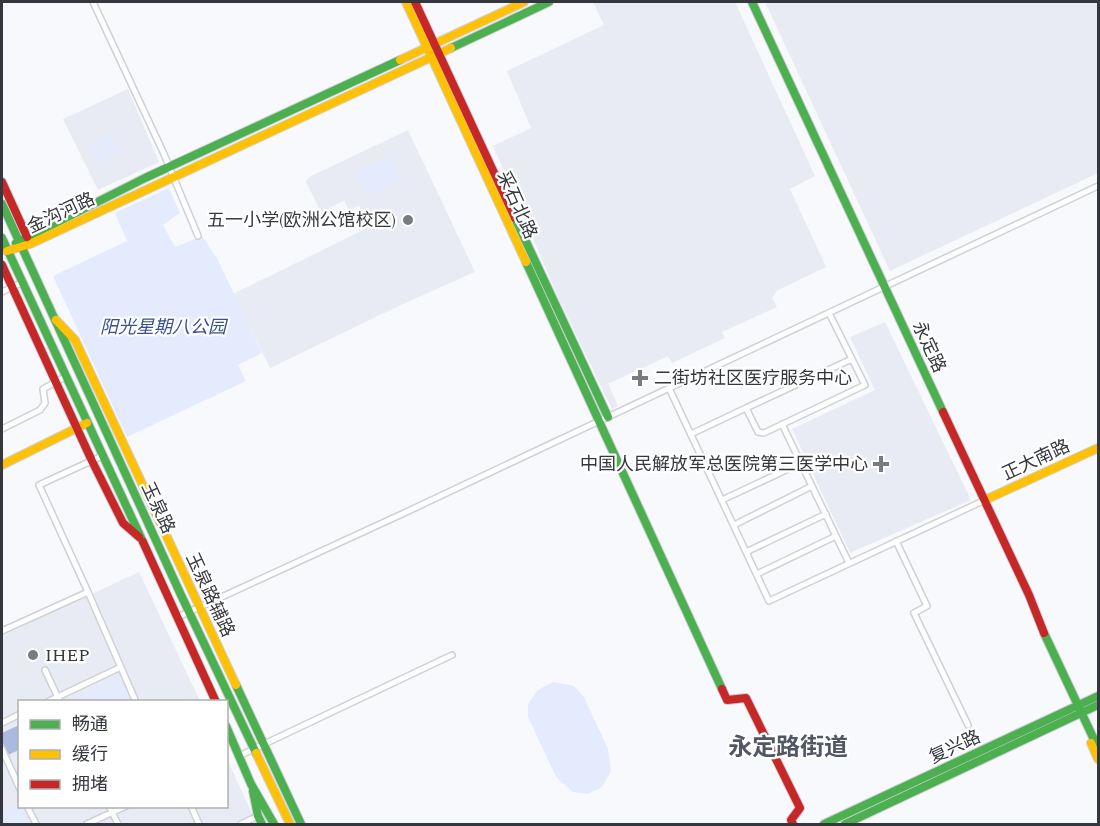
<svg xmlns="http://www.w3.org/2000/svg" width="1100" height="826" font-family="Spectral,'Noto Sans SC',serif">
  <style>
    .built { fill: #e8ebf4 }
    .green { fill: #e4ebfd }
    .water { fill: #aab9df }
    .lines { fill: none; stroke-linecap: round; stroke-linejoin: round }
    .street-casing { stroke: #cfd1d6; stroke-width: 8 }
    .fast-casing { stroke: #cfd1d6; stroke-width: 10 }
    .slow-casing { stroke: #cfd1d6; stroke-width: 10 }
    .jam-casing { stroke: #cfd1d6; stroke-width: 10 }
    .street { stroke: #fefeff; stroke-width: 5 }
    .fast { stroke: #4caf50; stroke-width: 8 }
    .slow { stroke: #ffc107; stroke-width: 8 }
    .jam { stroke: #c62828; stroke-width: 8 }
    .poi-dot { fill: #797b80; stroke: #fff; stroke-width: 2 }
    .labels { text-anchor: middle; dominant-baseline: central; stroke-width: 4.5; stroke-linejoin: round; paint-order: stroke }
    .street-label { font-size: 18px; fill: #34373d; stroke: #fff }
    .poi-label { font-size: 18px; fill: #34373d; stroke: #fff; text-anchor: end }
    .park-label { font-size: 18px; font-style: italic; fill: #375090; stroke: #fff }
    .district-label { font-size: 24px; font-weight: bold; fill: #515764; stroke: #fff }
  </style>
  <rect width="100%" height="100%" fill="#f8f9fd"/>
  <path class="built" d="M593,2H735L815,176L790,189L826,267L778,290L772,298L777,307L722,332L725,338L672,363L668,356L610,383H608L618,406L612,409L559,299L493,146L531,128L507,71L604,25Z
    M765,2H1098V173L890,271Z
    M128,89L159,162L98,190L63,119Z
    M408,130L475,272L405,303L270,368L233,294L369,227L359,206L349,210L344,201L321,212L306,182L309,177Z
    M885,322L971,500L850,553L792,429L875,390L850,337Z
    M139,572L200,701L20,702V806H226L227,759L257,824H2V636Z"/>
  <path class="green" d="M111,134L120,153L109,158L100,139Z
    M98,140L107,159L97,164L88,145Z
    M390,156L401,180L366,196L355,172Z
    M169,188L180,213L163,225L175,247L202,236L218,260L262,353L238,365L246,381L127,437L53,276L127,241L115,213Z
    M122,674L134,700L74,702L72,698Z
    M553,682L574,686L584,697L608,749L611,771L602,787L588,794L573,792L556,777L528,717V704L538,690Z
    M19,806L23,807L30,824H2V814Z"/>
  <path class="water" d="M19,725V750L8,755L2,741V733Z"/>
  <g class="lines">
    <defs>
      <path id="street" d="M93,2L164,154L198,236
        M2,292L21,283
        M829,313L865,385L764,433L758,432L746,408L852,359
        M669,388L769,601L985,500
        M782,424L849,563
        M2,429L40,410L45,403L43,389L65,377
        M691,434L746,408
        M722,500L801,463
        M734,525L812,486
        M896,541L927,606L914,613L968,725
        M746,552L826,514
        M757,574L836,536
        M88,592L39,485L102,456
        M178,617L402,514L1098,186
        M2,631L88,592L136,702
        M45,670L60,702
        M47,702L121,667
        M2,723L20,714
        M2,749L20,789
        M239,756L452,655
        M27,806L36,824
        M109,806L118,824
        M191,806L199,824
        M87,824L126,806
        M241,824L258,816"/>
      <path id="fast" d="M752,2L943,412
        M451,48L549,2
        M2,204L181,595L256,753
        M515,218L608,417
        M2,238L143,542
        M16,243L145,178L400,60
        M526,262L722,689
        M1044,633L1098,748
        M236,685L301,824
        M226,726L251,784L274,824
        M253,791L258,816L262,824
        M824,824L1098,696
        M845,824L1098,705"/>
      <path id="slow" d="M406,2L526,262
        M400,60L524,2
        M7,251L30,244L451,48
        M56,320L75,340L236,685
        M2,465L87,423
        M985,500L1098,448
        M1091,743L1098,759
        M256,753L290,824"/>
      <path id="jam" d="M415,2L515,218
        M2,182L27,237
        M2,265L92,461L123,523L139,537
        M943,412L1029,595L1044,633
        M143,542L216,702
        M722,689L727,700L746,698L800,808L791,820L793,824"/>
    </defs>
    <use href="#street" class="street-casing"/>
    <use href="#fast" class="fast-casing"/>
    <use href="#slow" class="slow-casing"/>
    <use href="#jam" class="jam-casing"/>
    <use href="#street" class="street"/>
    <use href="#fast" class="fast"/>
    <use href="#slow" class="slow"/>
    <use href="#jam" class="jam"/>
  </g>
  <g class="poi-dot">
    <circle cx="408" cy="220" r="6"/>
    <path d="M637 369h6v6h6v6h-6v6h-6v-6h-6v-6h6z"/>
    <path d="M878 455h6v6h6v6h-6v6h-6v-6h-6v-6h6z"/>
    <circle cx="33" cy="655" r="6"/>
  </g>
  <g class="labels">
    <g class="street-label">
      <text transform="translate(517 205) rotate(66)">采石北路</text>
      <text transform="translate(61 213) rotate(-25)">金沟河路</text>
      <text transform="translate(929 347) rotate(65)">永定路</text>
      <text transform="translate(1036 460) rotate(-25)">正大南路</text>
      <text transform="translate(158 508) rotate(65)">玉泉路</text>
      <text transform="translate(210 595) rotate(65)">玉泉路辅路</text>
      <text transform="translate(955 747) rotate(-25)">复兴路</text>
    </g>
    <g class="poi-label">
      <text x="396" y="220">五一小学(欧洲公馆校区)</text>
      <text x="654" y="378" text-anchor="start">二街坊社区医疗服务中心</text>
      <text x="868" y="464">中国人民解放军总医院第三医学中心</text>
      <text x="45" y="655" text-anchor="start">IHEP</text>
    </g>
    <g class="park-label">
      <text x="163" y="327">阳光星期八公园</text>
    </g>
    <g class="district-label">
      <text x="788" y="748">永定路街道</text>
    </g>
  </g>
  <rect width="1100" height="826" fill="none" stroke="#34373d" stroke-width="6"/>
  <rect x="18" y="700" width="210" height="108" fill="#ffffff" stroke="#aeafb1" stroke-width="1.5"/>
  <rect x="30" y="720" width="30" height="9" fill="#4caf50" stroke="#aeafb1" stroke-width="1.5"/>
  <text x="72" y="730" font-size="18" fill="#34373d">畅通</text>
  <rect x="30" y="750" width="30" height="9" fill="#ffc107" stroke="#aeafb1" stroke-width="1.5"/>
  <text x="72" y="760" font-size="18" fill="#34373d">缓行</text>
  <rect x="30" y="780" width="30" height="9" fill="#c62828" stroke="#aeafb1" stroke-width="1.5"/>
  <text x="72" y="790" font-size="18" fill="#34373d">拥堵</text>
</svg>
